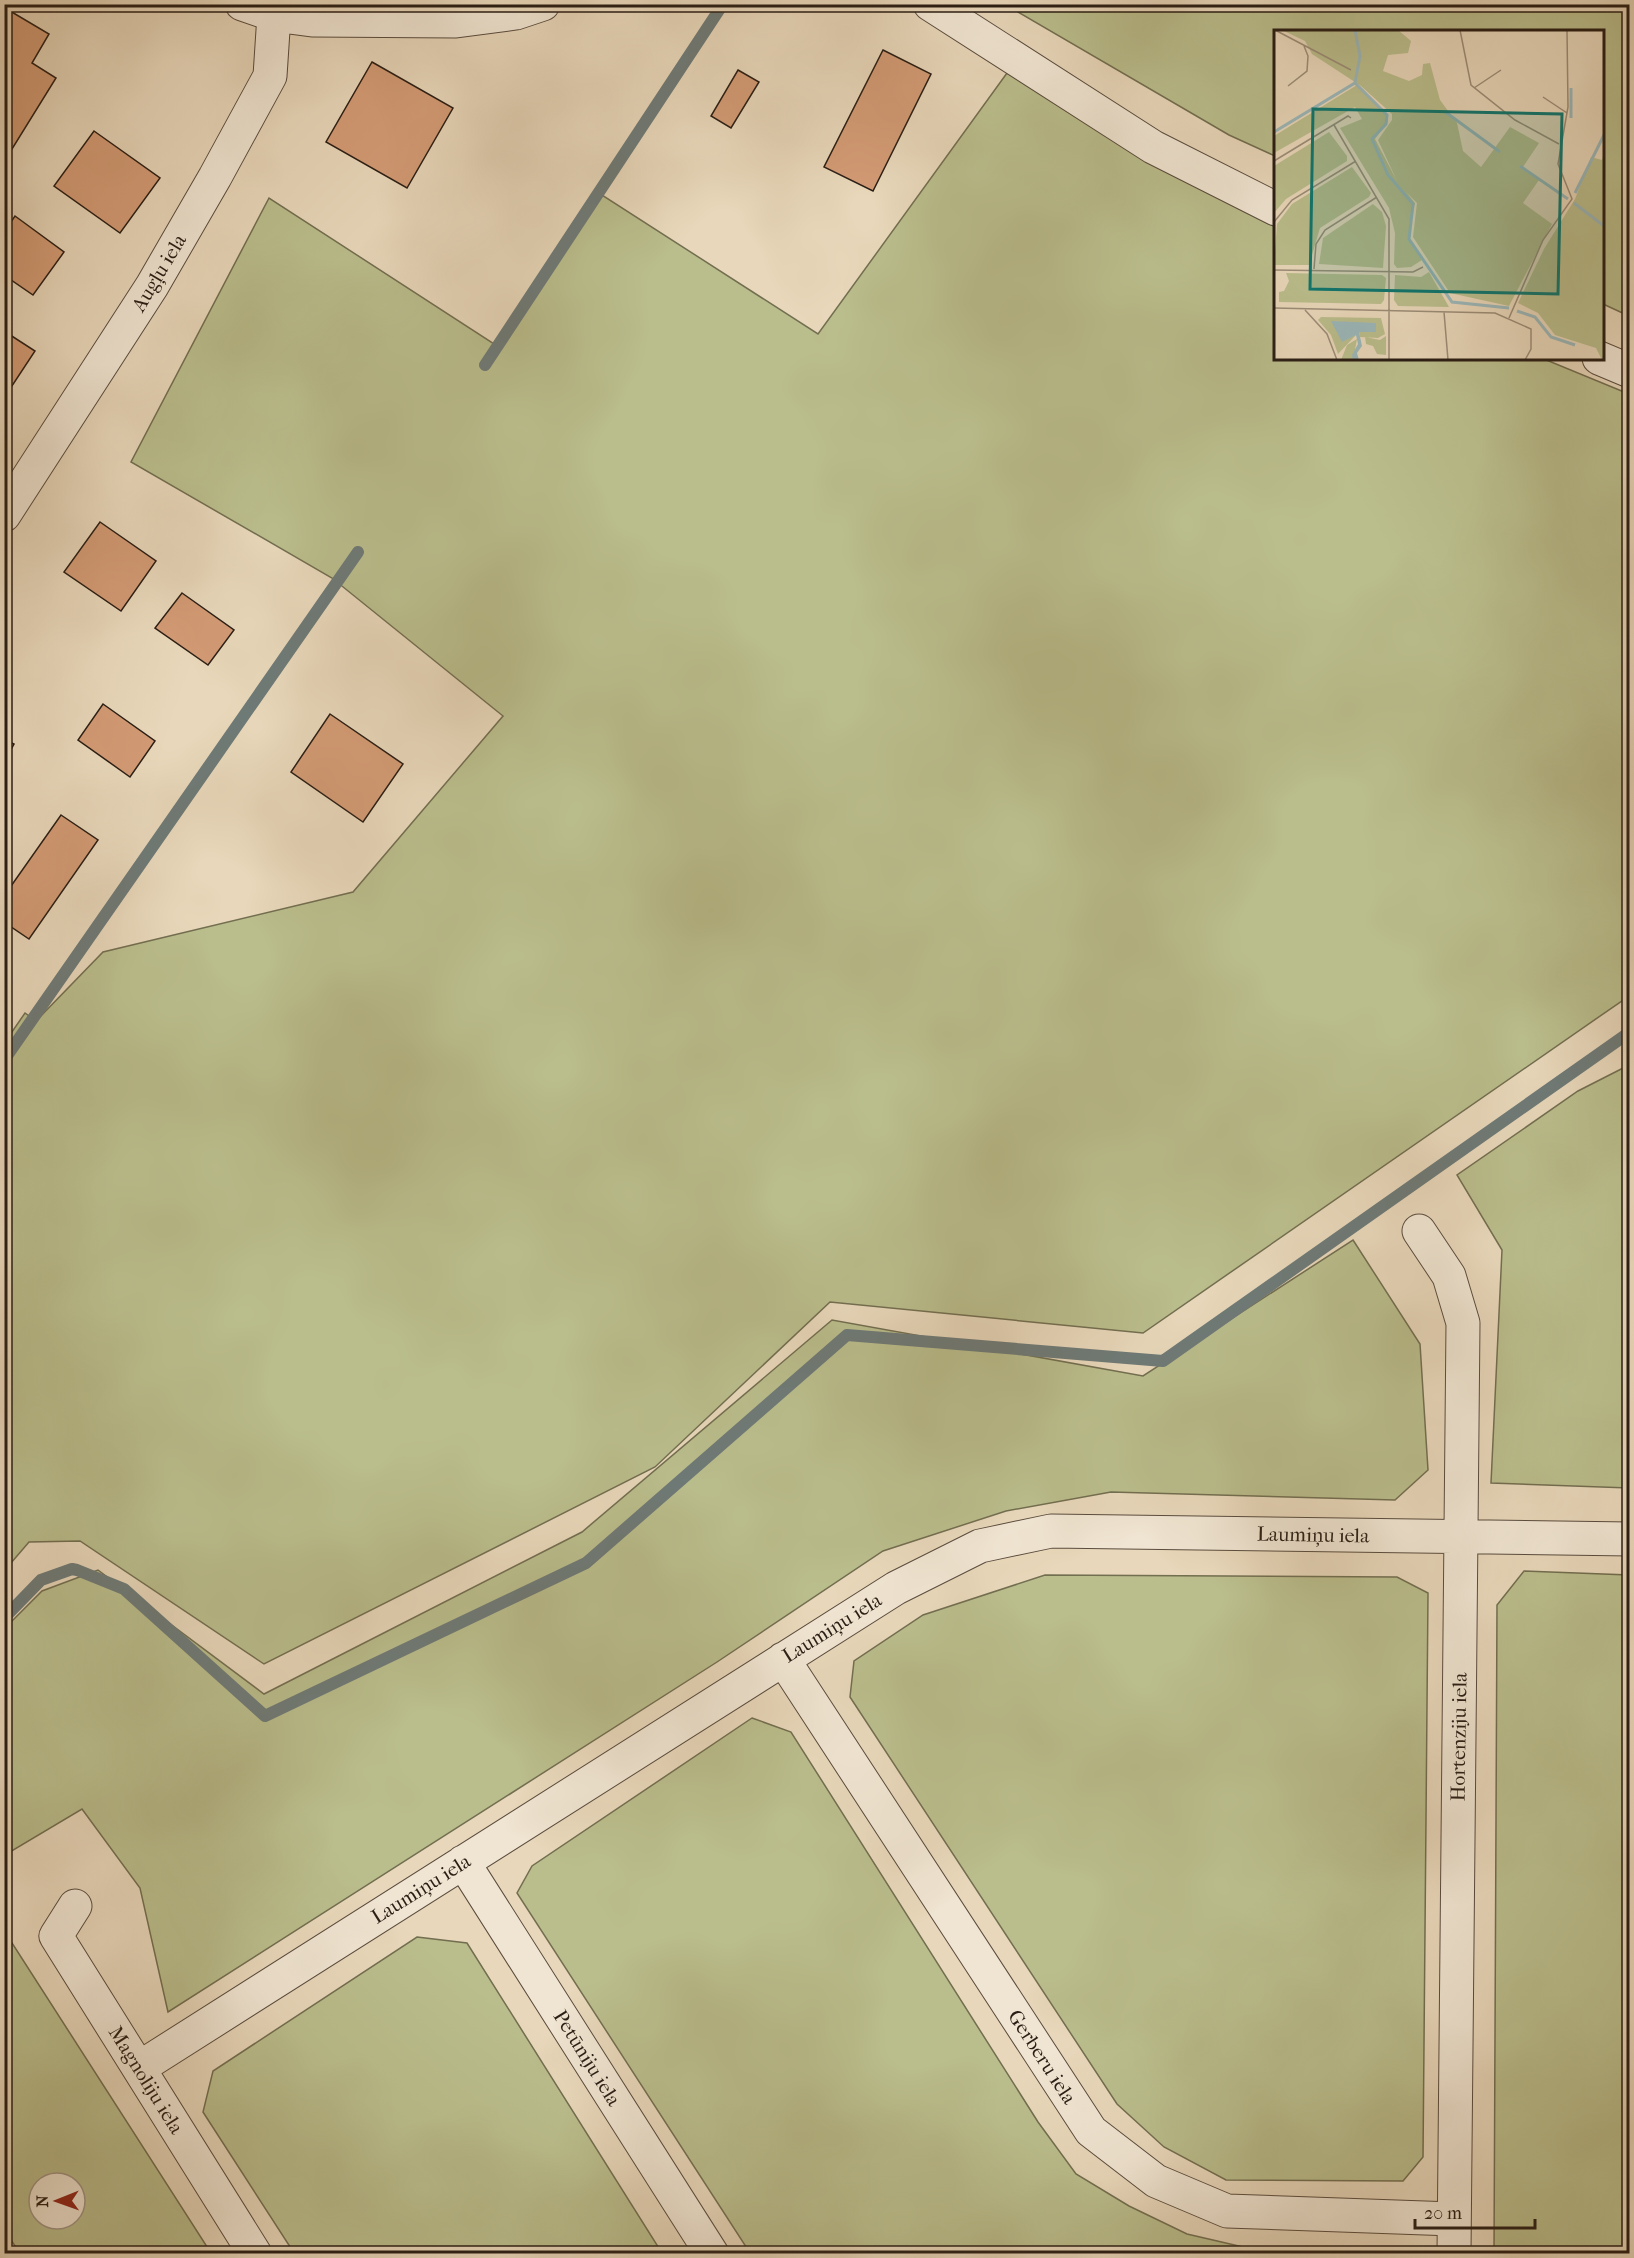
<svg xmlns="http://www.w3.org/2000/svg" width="1634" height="2258" font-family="'IM FELL French Canon',serif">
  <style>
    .green { fill: #babd8c; stroke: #726e50; stroke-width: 1.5; fill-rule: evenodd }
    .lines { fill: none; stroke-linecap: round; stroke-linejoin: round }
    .stream { stroke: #6e7a77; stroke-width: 12 }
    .building { fill: #d39b75; stroke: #2a1e15; stroke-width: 1.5 }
    .minor-casing { stroke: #5a4c3e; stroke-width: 35 }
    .minor { stroke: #f0e5d2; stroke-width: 33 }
    .labels { text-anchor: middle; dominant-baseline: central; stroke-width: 4.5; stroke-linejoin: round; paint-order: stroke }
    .street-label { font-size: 20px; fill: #2a1e15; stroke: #f0e5d2 }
    .inset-river { fill: none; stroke: #9bb7b9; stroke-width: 3 }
    .inset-road { fill: none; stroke: #9c8d78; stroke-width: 1.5 }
    .view { fill: #0f766e; fill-opacity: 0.15; stroke: #0f766e; stroke-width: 3 }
    .inset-edge { fill: none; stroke: #2a1e15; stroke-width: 3 }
  </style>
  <rect width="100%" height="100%" fill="#e8d7ba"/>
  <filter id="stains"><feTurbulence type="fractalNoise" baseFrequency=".00333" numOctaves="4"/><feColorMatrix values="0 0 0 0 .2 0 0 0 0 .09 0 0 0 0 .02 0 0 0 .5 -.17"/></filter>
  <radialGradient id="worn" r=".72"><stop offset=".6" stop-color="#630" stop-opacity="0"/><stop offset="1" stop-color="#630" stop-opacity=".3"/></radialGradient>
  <path class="green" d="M1006,5H1629V316L1603,304L1602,32H1276L1275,156L1229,135Z
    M1007,73L1275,225L1276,358L1544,359L1629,394V996L1143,1333L830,1302L655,1467L264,1664L80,1541L29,1542L5,1570V1042L25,1013L36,1021L103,952L353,892L503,716L332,578L131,462L269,198L494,344L602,195L818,334Z
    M1629,1065V1488L1491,1483L1502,1250L1457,1175L1578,1091Z
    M1353,1240L1420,1344L1428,1470L1395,1500L1111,1492L1006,1511L883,1551L717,1662L168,2012L140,1888L82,1809L5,1855V1628L42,1591L98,1570L264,1694L582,1532L832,1320L1143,1376Z
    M1524,1571L1629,1575V2253H1494L1497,1605Z
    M1045,1575L1397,1577L1428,1593L1423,2157L1403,2181L1226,2180L1164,2147L1117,2104L850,1697L854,1661L923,1615Z
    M752,1718L791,1732L1038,2122L1076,2174L1129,2206L1187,2234L1269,2253H750L517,1893L532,1866Z
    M4,1932H5L211,2253H20L4,2230ZM39,2183H75V2219H39Z
    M417,1937L467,1943L662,2253H294L203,2112L213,2071Z"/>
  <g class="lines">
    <path class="stream" d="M485,365L723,4
      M4,1060L358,552
      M4,1618L41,1580L72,1569L77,1570L124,1589L265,1716L586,1563L847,1335L1163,1361L1630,1032"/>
  </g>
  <path class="building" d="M5,8L49,34L32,63L56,78L12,149L4,145Z
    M883,50L931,74L873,191L824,167Z
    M372,62L453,108L407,188L326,142Z
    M738,70L759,82L731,128L711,116Z
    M94,131L160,178L120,233L54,186Z
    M15,216L64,252L33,295L4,275V232Z
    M4,331L35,351L4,398Z
    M100,522L156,561L121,611L64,572Z
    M182,593L234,630L208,665L155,628Z
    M103,704L155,741L130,777L78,740Z
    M330,714L403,764L363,822L291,772Z
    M4,739L14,744L4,762Z
    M61,815L98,840L29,939L4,922V896Z"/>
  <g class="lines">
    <defs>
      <path id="minor" d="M242,4L274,15L312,20L456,21L516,13L543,4
        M930,4L1153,147L1276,209
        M1599,358L1630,371
        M4,515L152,286L215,177L270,76L274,15
        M1419,1231L1449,1276L1463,1323L1454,2254
        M783,1659L1091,2131L1156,2181L1227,2211L1453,2219
        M463,1862L712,2254
        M75,1906L56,1936L255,2254
        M139,2068L896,1588L980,1546L1051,1531L1630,1539"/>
    </defs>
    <use href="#minor" class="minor-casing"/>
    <use href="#minor" class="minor"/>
  </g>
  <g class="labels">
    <g class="street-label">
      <text transform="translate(159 273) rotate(-59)">Augļu iela</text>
      <text transform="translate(1313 1535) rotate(1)">Laumiņu iela</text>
      <text transform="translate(832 1628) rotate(-32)">Laumiņu iela</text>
      <text transform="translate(1459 1737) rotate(-89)">Hortenziju iela</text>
      <text transform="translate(421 1889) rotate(-32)">Laumiņu iela</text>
      <text transform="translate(1042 2057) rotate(57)">Gerberu iela</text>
      <text transform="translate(587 2058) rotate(58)">Petūniju iela</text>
      <text transform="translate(146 2080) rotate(58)">Magnoliju iela</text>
    </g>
  </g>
  <g transform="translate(1274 30)">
    <rect width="330" height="330" fill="#e8d7ba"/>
    <path d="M8,0H124L137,11L134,23L114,25L109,41L135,51L148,45L149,34L156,33L166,70L183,93L189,121L207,137L236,97L265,113L249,137L265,150L249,173L278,194L235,276L176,263L139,207L143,173L132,162L141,173L134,207L148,230L137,237L123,238L120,234L121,203L115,178L66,98L88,89L81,77L0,123V106L83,55L112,85L114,91L101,109L123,151L104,110L118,90V84L87,56L38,24L31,11ZM55,102L73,126V131L12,169L0,183V136ZM330,122V330H328L322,318L281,305L264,283L244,273L270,219L301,169L317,127L328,130ZM78,137L97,163L95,167L46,198L35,235H0L3,194L18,174ZM99,174L108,182L112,196L109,238L45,234L49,208ZM155,242L175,277L124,276L120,270L121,245L147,247ZM12,243L108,245L112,248L110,270L107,274L5,272V262L10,261L15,251ZM47,287L107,288L111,304L104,308L86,307L85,302L98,291L82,305L64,324L57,305L44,290ZM112,306V325L103,324L99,316L92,314L91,307L106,310ZM83,309L79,330H67L73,315Z" fill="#babd8c"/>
    <path d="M57,291L102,293V302H85L88,316L83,323L85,330H79L78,325L84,314L82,305L68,312Z" fill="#9bb7b9"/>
    <path class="inset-river" d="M81,53L86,26L81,0M297,58V88M170,81L226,122M0,102L81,53L113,85L112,94L98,109L114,145L139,174L135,209L178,272L235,278M246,136L294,169M301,163L330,105M300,173L330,196M243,281L261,287L277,307L301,315"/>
    <path class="inset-road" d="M1,0L77,40M186,0L197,55L241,90L285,114M14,56L33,41L34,26L30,16M200,58L227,40M269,67L293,83M60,95L115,189V330M0,131L74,86L77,88M0,192L18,170L82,131M40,239L42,214L51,200L103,167M0,240L139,242L149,237M0,278L221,283L257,299V319L251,330M31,280L53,304L63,330M170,282L174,330M235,288L269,210L298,169L284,134L294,77L293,0"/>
    <path class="view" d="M39,79L288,84L284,264L36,259Z"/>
    <rect width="330" height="330" class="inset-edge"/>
  </g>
  <rect width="1634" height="2258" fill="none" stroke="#e8d7ba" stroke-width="24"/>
  <rect x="6" y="6" width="1622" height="2246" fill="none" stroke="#2a1e15" stroke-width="3"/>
  <rect x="12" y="12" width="1610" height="2234" fill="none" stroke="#2a1e15" stroke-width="1.5"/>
  <g transform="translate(57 2201) rotate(269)"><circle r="28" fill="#f0e5d2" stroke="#a19586" stroke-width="1.5"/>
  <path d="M0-4.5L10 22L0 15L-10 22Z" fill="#8f2418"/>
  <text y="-9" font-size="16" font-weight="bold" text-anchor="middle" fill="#2a1e15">N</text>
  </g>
  <path d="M1415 2219v9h120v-9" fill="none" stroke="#2a1e15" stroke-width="3"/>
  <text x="1424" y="2219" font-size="18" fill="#2a1e15" stroke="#f0e5d2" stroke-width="4.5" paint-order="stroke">20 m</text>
  <rect width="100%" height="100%" filter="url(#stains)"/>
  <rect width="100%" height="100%" fill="url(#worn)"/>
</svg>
